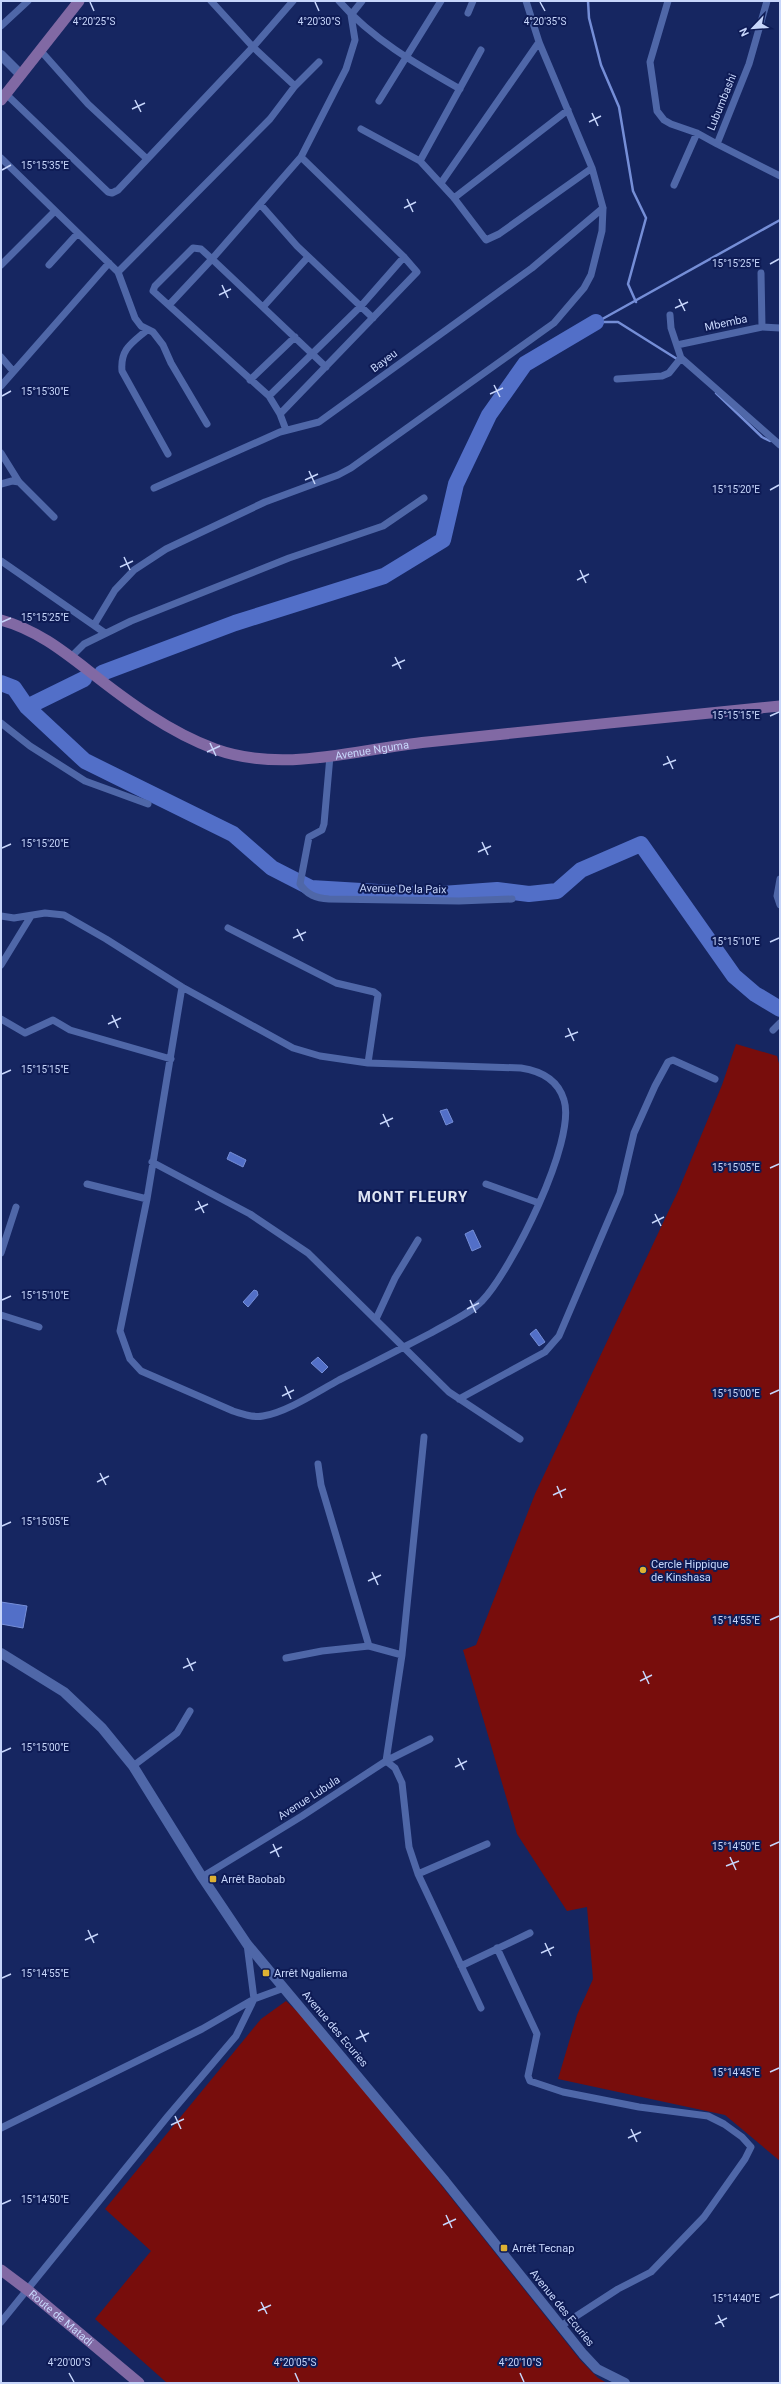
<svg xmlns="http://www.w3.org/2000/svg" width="781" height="2384" font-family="Roboto,sans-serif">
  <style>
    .green { fill: #780d0c }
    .water { fill: #526fc8; stroke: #758ed7 }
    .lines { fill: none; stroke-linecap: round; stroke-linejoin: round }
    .stream { stroke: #758ed7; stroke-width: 2.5 }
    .river { stroke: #526fc8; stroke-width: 16 }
    .street { stroke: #4f67a8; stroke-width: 7 }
    .secondary { stroke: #4f67a8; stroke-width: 10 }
    .primary { stroke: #8169a4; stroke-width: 11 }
    .ticks { fill: none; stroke: #c7d6fb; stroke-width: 1.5 }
    .poi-dot { fill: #deb133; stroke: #0e1b55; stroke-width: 1.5 }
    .labels { text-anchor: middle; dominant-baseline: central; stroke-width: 4; stroke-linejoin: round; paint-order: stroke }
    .street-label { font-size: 11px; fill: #c7d6fb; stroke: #0e1b55 }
    .poi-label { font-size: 11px; fill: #c7d6fb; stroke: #0e1b55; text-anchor: start }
    .district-label { font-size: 15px; font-weight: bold; letter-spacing: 1px; fill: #dee4f3; stroke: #0e1b55 }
    .ticks-label { font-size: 10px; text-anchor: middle; fill: #c7d6fb; stroke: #0e1b55; stroke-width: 4; stroke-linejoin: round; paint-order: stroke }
  </style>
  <rect width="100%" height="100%" fill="#162661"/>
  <path class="green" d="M736,1044L777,1056L780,1067V2161L725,2115L558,2079L577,2015L593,1979L587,1907L567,1911L517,1834L463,1650L476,1645L535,1494L679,1189L722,1085Z
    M286,2001L308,2022L394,2126L581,2361L598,2378L607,2383H167L95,2319L151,2251L105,2209L261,2019Z"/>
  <path class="water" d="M447,1109L453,1122L446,1125L440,1111Z
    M230,1152L246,1160L243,1167L227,1159Z
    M473,1230L481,1247L472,1251L465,1234Z
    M254,1290L257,1291L258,1295L248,1307L243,1302Z
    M536,1329L545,1342L539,1346L530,1334Z
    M318,1357L328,1367L322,1373L311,1363Z
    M1,1602L27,1606L23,1628L1,1624Z"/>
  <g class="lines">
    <path class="stream" d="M588,1L589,18L601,65L619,107L633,191L646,218L628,284L636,302
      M596,322H618L677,359
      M597,322L780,220
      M716,393L762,437L770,441"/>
    <path class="river" d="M102,673L235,623L384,576L443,540L456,484L489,415L525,364L596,322
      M1,683L14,688L27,707L85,761L233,834L272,868L311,888L428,895L497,890L529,894L557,891L581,870L641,844L734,976L755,994L780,1009
      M27,707L84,679"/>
    <path class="street" d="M211,1L253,47L295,86
      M339,1C372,39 416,64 460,89
      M668,1L650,62L657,111L664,120L671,124L697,133L717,144
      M767,1L749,64L717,144L780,176
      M468,13L473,1
      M1,26L28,1
      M40,50L88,104L146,158
      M6,94L108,192L112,193L118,190L253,47L293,1
      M379,101L441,1
      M361,129L420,161L454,198L486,240L499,234L592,168
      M301,157L346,69L355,40L351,15L362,1
      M1,158L118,272L135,318L141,326L153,332L163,345L171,363L207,424
      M420,161L481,50
      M441,183L539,42
      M674,185L697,133
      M454,198L568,110
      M260,204L297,246L373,318
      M1,265L55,211
      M49,265L78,233
      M118,272L270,119L295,86L319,62
      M761,273L762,327
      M169,305L212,259L326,367
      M263,307L308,257
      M670,315L671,328L681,358L780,445
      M147,330C132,343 120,349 122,371L168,454
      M677,345L762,327L780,328
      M1,357L13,371
      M617,379L662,376L669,373L681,358
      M250,380L295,337
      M1,386L109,263
      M269,396L361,306L404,257
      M280,414L417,272L404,257L301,157L212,259L201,249L193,248L155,286L153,291L269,396L280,414L286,430
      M1,453L19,482L54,517
      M1,484L12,481L19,482
      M154,488L280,432L319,422L532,268L603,208
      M1,561L105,633
      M94,625L115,590L134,570L166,549L265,502L338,475L351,468L554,323L584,288L591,275L602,231L603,208L592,168L539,42L526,1
      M72,656L84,644L131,621L289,558L383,526L424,498
      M1,723L30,746L85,781L148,804
      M330,756L324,824L322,830L309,837L300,884C307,895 316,898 329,899L459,901L512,899
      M780,879L777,896L780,905
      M1,916L14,918L45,913L64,915L106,939L182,987L293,1048L320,1056L368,1063L521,1068C541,1071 558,1080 564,1100C577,1140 511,1271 482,1301C468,1315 448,1323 431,1333C400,1349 370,1365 339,1380C317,1392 287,1412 263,1416C253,1418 242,1414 233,1411L141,1371L130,1359L120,1331L147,1199L182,987
      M228,928L336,983L374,992L378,995L368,1063
      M1,965L31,916
      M1,1019L25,1033L53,1020L70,1030L171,1059
      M773,1030L780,1023
      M152,1162L250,1214L308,1253L449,1392L520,1439
      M87,1184L147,1199
      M486,1184L539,1203
      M1,1253L16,1207
      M1,1315L39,1327
      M376,1319L395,1278L418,1240
      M459,1399L545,1352L559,1336L620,1193L634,1133L655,1086L668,1062L673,1060L715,1079
      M424,1437L402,1655L386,1761L395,1768L402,1783L409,1847L418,1874L481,2008
      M318,1464L321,1485L369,1646L402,1655
      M286,1658L322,1651L369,1646
      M133,1766L177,1733L190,1711
      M418,1874L487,1844
      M202,1877L302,1816L386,1761L430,1739
      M497,1948L537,2034L528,2076L530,2081L563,2092L639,2107L708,2116L724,2124L742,2137L751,2147L745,2159L704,2217L651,2272L618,2289L561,2326
      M461,1966L530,1933
      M1,2128L202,2029L254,1999L284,1988
      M1,2322L168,2116L236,2036L254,1999L247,1944"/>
    <path class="secondary" d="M1,55L20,74
      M1,1653L64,1692L102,1728L133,1766L202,1877L247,1944L445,2181L583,2354L597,2369L625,2383"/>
    <g class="primary">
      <path d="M1,100L79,1"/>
      <path id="s1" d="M1,620C35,629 62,650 89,671C127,701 169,732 215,749C284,774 357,749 427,742C545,729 662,718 780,706"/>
      <path id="s2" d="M1,2270L29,2291L139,2383"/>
    </g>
  </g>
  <path class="ticks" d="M90,2L94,11M315,2L319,11M540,2L545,11M135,100L141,112M132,109L145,103M592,113L598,126M589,122L601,116M2,170L11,165M407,199L413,212M404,208L416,202M770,264L779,259M222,285L228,298M219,295L231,289M679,299L685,311M675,308L688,302M494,385L500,397M490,394L503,388M2,396L11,391M309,471L315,484M305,480L318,474M770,490L779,485M124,557L130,570M120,567L133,561M580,570L586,583M577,580L589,574M2,622L11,618M395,657L401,669M392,666L405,660M770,716L779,712M210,743L216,756M207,752L220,746M667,756L673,769M663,765L676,760M482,842L488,855M2,848L11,844M478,852L491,846M297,929L303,941M293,938L306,932M770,942L779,938M112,1015L118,1028M108,1024L121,1018M568,1028L574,1041M565,1037L578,1032M2,1074L11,1070M383,1114L389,1127M380,1124L393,1118M770,1168L779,1164M198,1201L204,1213M195,1210L208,1204M655,1214L661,1226M652,1223L664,1217M2,1300L11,1296M470,1300L476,1313M467,1309L479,1303M285,1386L291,1399M770,1394L779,1390M282,1396L294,1390M100,1473L106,1485M97,1482L109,1476M557,1486L562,1498M553,1495L566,1489M2,1526L11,1522M372,1572L378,1585M368,1581L381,1575M770,1620L779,1616M187,1658L193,1671M183,1668L196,1662M643,1671L649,1684M640,1681L652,1675M2,1752L11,1748M458,1758L464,1770M455,1767L467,1761M273,1844L279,1857M770,1846L779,1842M270,1853L282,1847M730,1857L736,1870M726,1866L739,1861M88,1930L94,1943M85,1940L98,1934M545,1943L551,1956M541,1953L554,1947M2,1978L11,1974M360,2030L366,2042M356,2039L369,2033M770,2072L779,2068M175,2116L181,2129M171,2125L184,2119M631,2129L637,2142M628,2138L641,2132M2,2204L11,2200M446,2215L452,2228M443,2225L456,2219M770,2298L779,2294M261,2302L267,2314M258,2311L271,2305M718,2315L724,2327M715,2324L727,2318M69,2373L74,2382M295,2373L299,2382M520,2373L524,2382"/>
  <g class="poi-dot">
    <circle cx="643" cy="1570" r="4"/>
    <rect x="209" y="1875" width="8" height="8" rx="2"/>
    <rect x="262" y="1969" width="8" height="8" rx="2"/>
    <rect x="500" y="2244" width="8" height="8" rx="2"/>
  </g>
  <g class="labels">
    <g class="street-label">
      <text transform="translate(722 102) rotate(-68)">Lubumbashi</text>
      <text transform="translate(726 323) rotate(-12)">Mbemba</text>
      <text transform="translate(384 361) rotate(-37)">Bayeu</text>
      <text stroke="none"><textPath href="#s1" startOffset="410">Avenue Nguma</textPath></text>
      <text transform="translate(403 889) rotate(1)">Avenue De la Paix</text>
      <text transform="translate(309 1798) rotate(-33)">Avenue Lubula</text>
      <text transform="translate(335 2029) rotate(50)">Avenue des Ecuries</text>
      <text transform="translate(562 2308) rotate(51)">Avenue des Ecuries</text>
      <text stroke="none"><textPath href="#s2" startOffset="77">Route de Matadi</textPath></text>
    </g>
    <g class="poi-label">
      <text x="651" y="1564">Cercle Hippique<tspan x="651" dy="13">de Kinshasa</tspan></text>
      <text x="221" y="1879">Arrêt Baobab</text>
      <text x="274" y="1973">Arrêt Ngaliema</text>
      <text x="512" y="2248">Arrêt Tecnap</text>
    </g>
    <g class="district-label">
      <text x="413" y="1197">MONT FLEURY</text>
    </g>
  </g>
  <g class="ticks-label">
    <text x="94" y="25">4°20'25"S</text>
    <text x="319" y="25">4°20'30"S</text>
    <text x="545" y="25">4°20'35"S</text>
    <text x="45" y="169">15°15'35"E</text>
    <text x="736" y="267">15°15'25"E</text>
    <text x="45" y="395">15°15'30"E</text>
    <text x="736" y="493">15°15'20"E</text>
    <text x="45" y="621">15°15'25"E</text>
    <text x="736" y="719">15°15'15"E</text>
    <text x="45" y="847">15°15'20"E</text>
    <text x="736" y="945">15°15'10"E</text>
    <text x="45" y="1073">15°15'15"E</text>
    <text x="736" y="1171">15°15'05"E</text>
    <text x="45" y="1299">15°15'10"E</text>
    <text x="736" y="1397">15°15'00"E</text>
    <text x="45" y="1525">15°15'05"E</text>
    <text x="736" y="1624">15°14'55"E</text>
    <text x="45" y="1751">15°15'00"E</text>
    <text x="736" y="1850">15°14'50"E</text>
    <text x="45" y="1977">15°14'55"E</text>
    <text x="736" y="2076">15°14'45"E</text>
    <text x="45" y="2203">15°14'50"E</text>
    <text x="736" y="2302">15°14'40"E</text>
    <text x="69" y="2366">4°20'00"S</text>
    <text x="295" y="2366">4°20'05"S</text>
    <text x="520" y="2366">4°20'10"S</text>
  </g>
  <rect width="781" height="2384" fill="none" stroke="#c7d6fb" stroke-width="4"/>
  <g transform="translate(753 28) rotate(245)" stroke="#0e1b55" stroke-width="3" paint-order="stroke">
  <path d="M0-3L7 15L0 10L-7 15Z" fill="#c7d6fb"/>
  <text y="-6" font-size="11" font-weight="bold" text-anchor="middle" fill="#c7d6fb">N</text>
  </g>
</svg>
